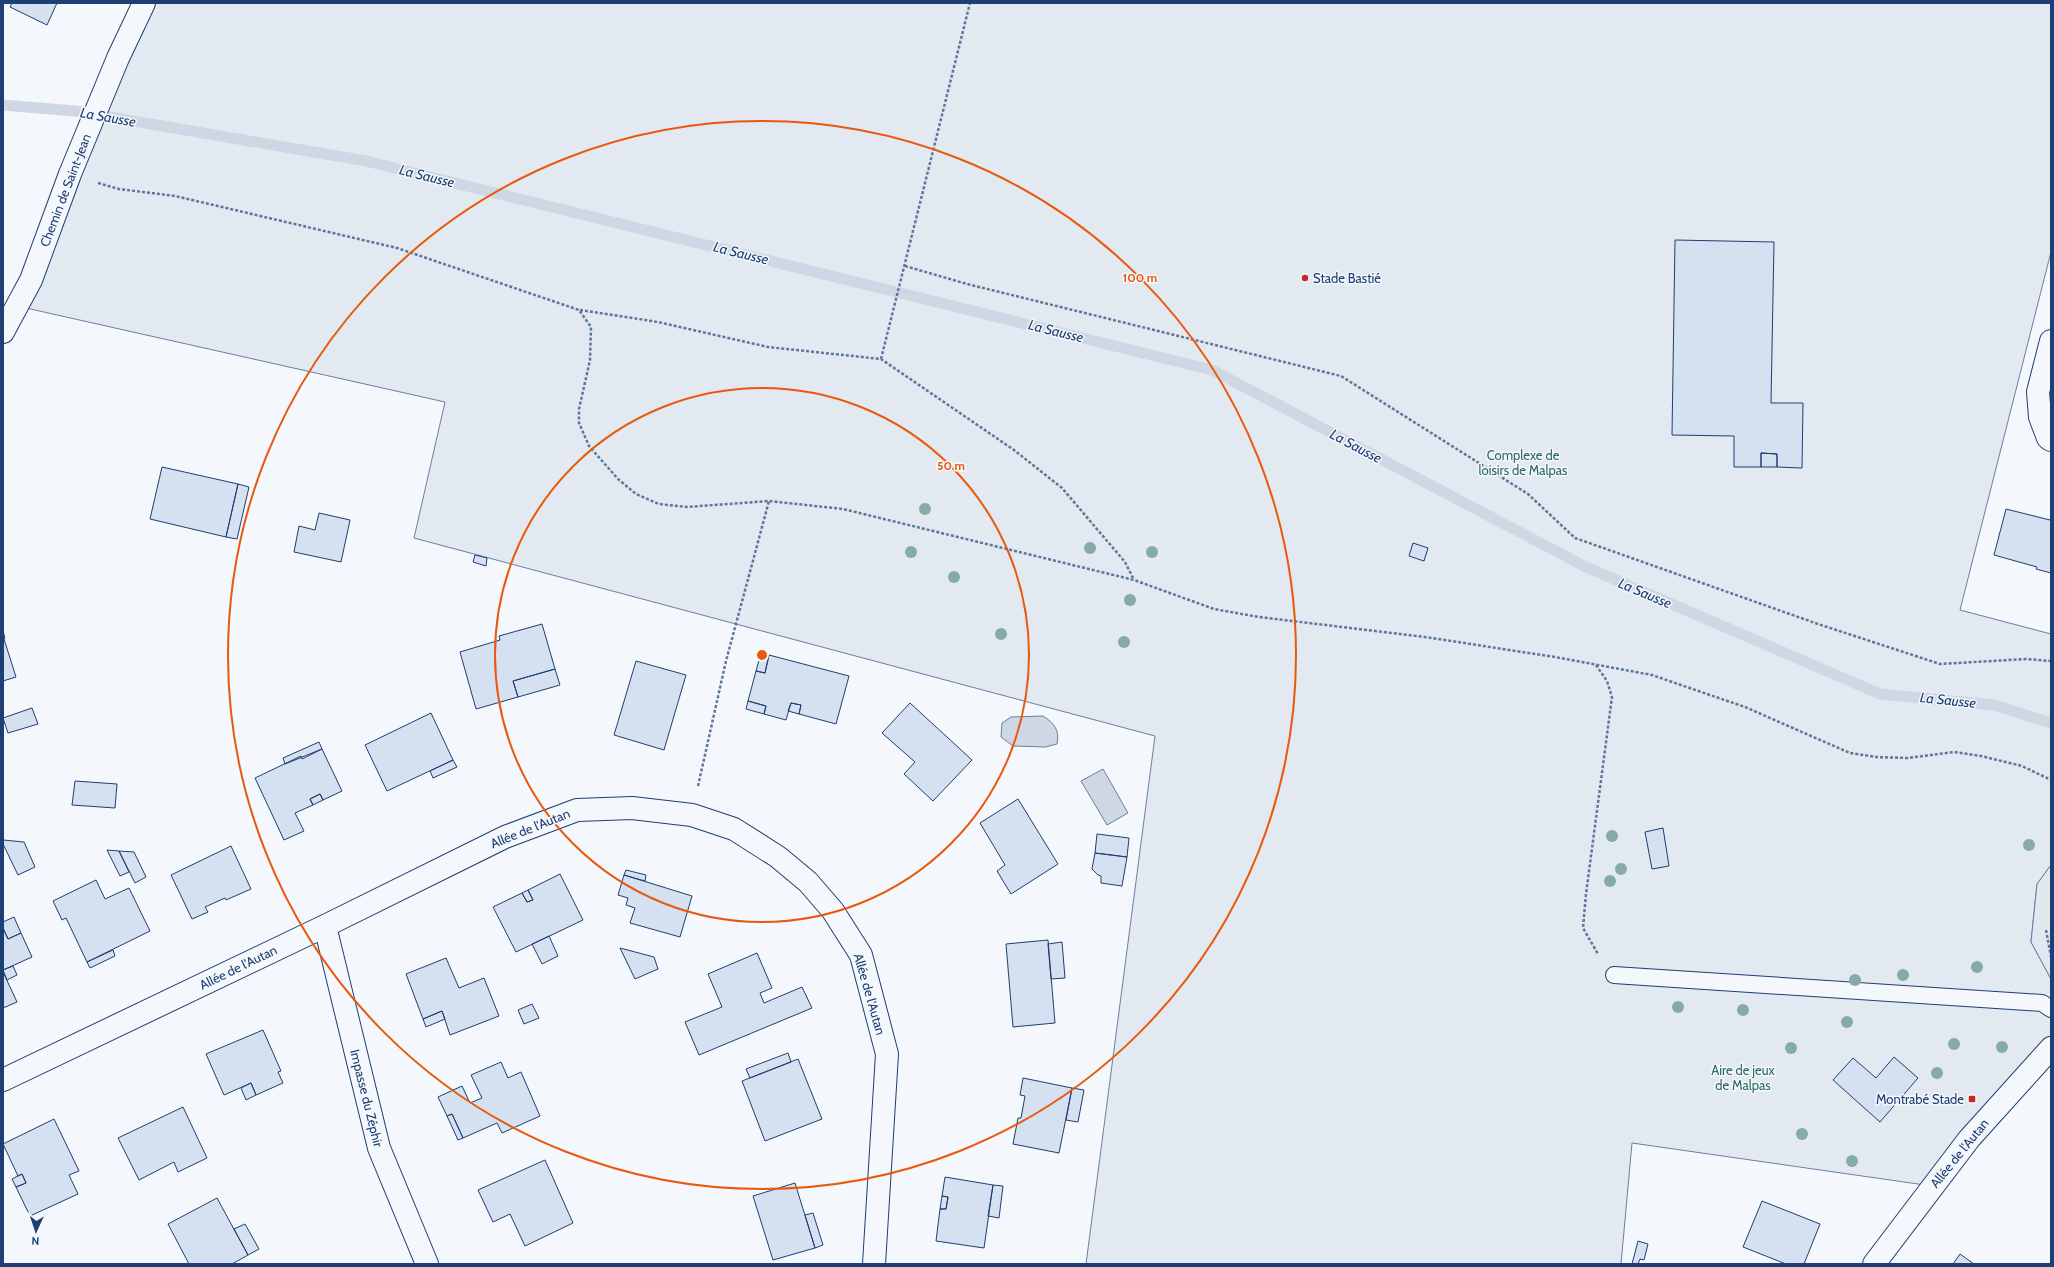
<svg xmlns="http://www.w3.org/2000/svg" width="2054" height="1267" font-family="Cabin,sans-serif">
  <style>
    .green { fill: #e3e9f0; stroke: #687fa3 }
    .parking { fill: #e3e8f0; stroke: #687fa3 }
    .water { fill: #cfd7e4; stroke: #687fa3 }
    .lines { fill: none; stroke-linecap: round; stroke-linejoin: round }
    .stream { stroke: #cfd7e4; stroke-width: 11 }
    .building { fill: #d5e0f0; stroke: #1d3f73 }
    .service-casing { stroke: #1d3f73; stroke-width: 18 }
    .minor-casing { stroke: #1d3f73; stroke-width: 24 }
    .tertiary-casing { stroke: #1d3f73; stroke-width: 24 }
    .path { stroke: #5e769c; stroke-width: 2.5; stroke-dasharray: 3 2; stroke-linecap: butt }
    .service { stroke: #f4f7fb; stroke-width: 16 }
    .minor { stroke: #f4f7fb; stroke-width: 22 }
    .tertiary { stroke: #f4f7fb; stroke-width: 22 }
    .tree { fill: #86aba6 }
    .ring { fill: none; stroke: #e8590c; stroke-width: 2 }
    .poi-dot { fill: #c62828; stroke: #f4f7fb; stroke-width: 1.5 }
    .labels { text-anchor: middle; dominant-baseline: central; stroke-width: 3; stroke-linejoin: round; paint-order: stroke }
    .street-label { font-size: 13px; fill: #1d3f73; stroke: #f4f7fb }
    .poi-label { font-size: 13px; fill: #1d3f73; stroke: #f4f7fb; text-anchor: start }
    .park-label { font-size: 13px; fill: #2c6c60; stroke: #f4f7fb }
    .water-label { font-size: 14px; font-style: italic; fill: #1d3f73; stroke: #f4f7fb }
    .centre { fill: #e8590c; stroke: #f4f7fb; stroke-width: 2 }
    .ring-label { font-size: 12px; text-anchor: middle; font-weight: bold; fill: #e8590c; stroke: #f4f7fb; stroke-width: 3; stroke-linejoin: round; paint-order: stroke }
  </style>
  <rect width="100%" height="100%" fill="#f4f7fb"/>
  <path class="green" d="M144,3H2051V252L1960,610L2051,634V865L2037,884L2031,942L2051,979V1048L1932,1186L1632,1143L1621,1264H1086L1155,736L414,538L445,402L17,306Z"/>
  <path class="parking" d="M2051,865V979L2031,942L2037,884Z"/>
  <path class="water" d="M1043,716C1054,723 1060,730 1057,744L1045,747L1013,746L1001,737L1002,723L1011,717Z
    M1103,769L1128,813L1107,825L1081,781Z"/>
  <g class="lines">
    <path class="stream" d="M3,105L75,111L366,161L1212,370L1586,567L1880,694L1994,705L2051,723"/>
  </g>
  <path class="building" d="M12,3H57L47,25L10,7Z
    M1675,240L1774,242L1771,403H1803L1802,468L1777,467V454L1761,453V467H1734V436L1672,435Z
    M1761,453L1777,454V467H1761Z
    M162,467L238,484L226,537L150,519Z
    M238,484L249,487L237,539L226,537Z
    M2006,509L2050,520L2051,517V573L2036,569L2037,567L1994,555Z
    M319,513L350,520L341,562L294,552L299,526L315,530Z
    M1413,543L1428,548L1424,561L1409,556Z
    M475,555L487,558L486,566L473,562Z
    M542,624L555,669L513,681L518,697L476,709L460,652L500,640L499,636Z
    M3,631L5,638L4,639L16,677L3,681Z
    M761,653L769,655L765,673L756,671Z
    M769,655L849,676L836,724L799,714L801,705L791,703L786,720L764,714L766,706L748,701L756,671L765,673Z
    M636,661L686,675L664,750L614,735Z
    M555,669L560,685L518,697L513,681Z
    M748,701L766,706L764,714L746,709Z
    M791,703L801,705L799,714L788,711Z
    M910,703L972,760L933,801L904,774L915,762L882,733Z
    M32,708L38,724L8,733L3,718Z
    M431,713L453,760L387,791L365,745Z
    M319,742L322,749L285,764L283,758Z
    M322,749L342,791L323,800L320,794L310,799L313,805L295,813L304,831L284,840L255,778L301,756L302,759Z
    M453,760L457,767L433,778L430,771Z
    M75,781L117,784L115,808L72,805Z
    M320,794L323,800L313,805L310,799Z
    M1018,799L1058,864L1011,894L997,871L1005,865L980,823Z
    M1663,828L1669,866L1652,869L1645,832Z
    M1097,834L1129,838L1127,857L1095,853Z
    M3,840L24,842L35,867L18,875L3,844Z
    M231,846L251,889L226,900L225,898L205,907L208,912L192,919L171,875Z
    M107,850L119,851L129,872L120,876Z
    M119,851L134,852L146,877L135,883Z
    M1095,853L1127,857L1122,886L1101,883V876L1098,875L1092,869Z
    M626,870L646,875L645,881L624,875Z
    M560,874L583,920L516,952L493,907L522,893L527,902L533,900L528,890Z
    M624,875L692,896L680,937L630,923L635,908L626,905L628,898L618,895Z
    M96,880L105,899L129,888L150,931L87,962L66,918L62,920L53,901Z
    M528,890L533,900L527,902L522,893Z
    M14,917L21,933L8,939L3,928V922Z
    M3,928L8,939L21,933L32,957L3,970Z
    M549,936L558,956L542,964L532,944Z
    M1048,940L1055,1023L1013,1027L1006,944Z
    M1062,942L1065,978L1051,979L1048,944Z
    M620,948L654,957L658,969L635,979Z
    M113,950L115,956L90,968L87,962Z
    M757,953L772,988L760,993L764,1003L802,987L812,1008L699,1055L685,1022L722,1007L708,974Z
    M446,958L459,988L484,978L499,1016L450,1035L442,1011L423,1019L406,974Z
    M13,966L17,975L7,980L3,970Z
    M3,972L17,1002L3,1008Z
    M532,1004L539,1018L524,1024L518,1010Z
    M442,1011L445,1019L426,1027L423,1019Z
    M263,1030L281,1071L278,1072L283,1083L256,1095L251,1083L224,1095L206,1054Z
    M788,1053L791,1062L750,1078L746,1069Z
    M1894,1057L1918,1078L1880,1122L1833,1080L1853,1058L1876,1078Z
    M798,1059L822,1119L765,1141L742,1081Z
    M501,1062L508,1078L521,1072L540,1116L502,1133L497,1123L463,1138L452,1114L447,1116L438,1097L462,1086L470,1103L482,1098L471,1075Z
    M1023,1078L1072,1088L1059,1153L1013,1144L1018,1118H1021L1025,1096L1020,1095Z
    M251,1083L256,1095L246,1100L241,1088Z
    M1072,1088L1084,1090L1078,1122L1066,1120Z
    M183,1107L207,1158L178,1172L174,1162L139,1180L118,1138Z
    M452,1114L463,1138L458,1140L447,1116Z
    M54,1119L79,1171L69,1175L78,1194L30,1216L16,1187L26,1183L22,1174L18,1176L3,1144Z
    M545,1160L573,1223L525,1246L510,1214L493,1222L478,1190Z
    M22,1174L26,1183L16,1187L12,1179Z
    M945,1177L993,1185L984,1248L936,1241L940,1209H946L948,1197L942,1196Z
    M795,1183L815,1248L773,1260L753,1196Z
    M993,1185L1003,1186L999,1218L988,1216Z
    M942,1196L948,1197L946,1209H940Z
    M217,1198L248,1255L232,1264H189L168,1224Z
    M1762,1201L1820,1224L1804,1264H1786L1743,1247Z
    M813,1213L823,1245L815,1248L805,1215Z
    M245,1224L259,1249L248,1255L234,1229Z
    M1638,1241L1648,1244L1644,1260L1640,1259L1638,1264H1632Z
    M1960,1254L1974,1264H1953Z"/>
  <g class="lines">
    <defs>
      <path id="service" d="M1614,975L2042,1003L2051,1009"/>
      <path id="minor" d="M2051,341L2038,392L2040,417L2048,438L2051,440
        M325,926L379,1148L427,1264
        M3,1080L325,926L505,837L577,810L632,808L692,815L734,829L778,857L808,882L833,911L861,955L887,1054L874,1264
        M1874,1264L1969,1139L2051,1048"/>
      <path id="tertiary" d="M3,332L31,280L70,174L118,58L144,3"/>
    </defs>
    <use href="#service" class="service-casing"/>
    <use href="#minor" class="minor-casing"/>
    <use href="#tertiary" class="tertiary-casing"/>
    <path class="path" d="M98,183L119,189L175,196L397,248L579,310L591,327L590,360L579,409V423L589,446L618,479L636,494L659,504L687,507L769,501L843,509L1134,580L1214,609L1259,617L1425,637L1555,657L1652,675L1745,707L1850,753L1876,757L1908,758L1954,752L1981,756L2022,766L2051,780
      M905,266L967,284L1341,376L1528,494L1575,538L1818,624L1940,664L2026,659L2051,661
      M580,310L658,322L768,347L881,359L1014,450L1062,488L1125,562L1134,580
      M881,359L970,3
      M1596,665L1607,681L1612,697L1586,894L1583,928L1598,954
      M698,786L726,661L769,501
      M2046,930L2051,957"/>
    <use href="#service" class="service"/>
    <use href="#minor" class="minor"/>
    <use href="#tertiary" class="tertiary"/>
  </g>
  <g class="tree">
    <circle cx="925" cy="509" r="6"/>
    <circle cx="1090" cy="548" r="6"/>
    <circle cx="911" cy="552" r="6"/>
    <circle cx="1152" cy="552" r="6"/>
    <circle cx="954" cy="577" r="6"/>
    <circle cx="1130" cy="600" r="6"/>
    <circle cx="1001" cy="634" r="6"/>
    <circle cx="1124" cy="642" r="6"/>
    <circle cx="1612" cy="836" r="6"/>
    <circle cx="2029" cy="845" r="6"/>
    <circle cx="1621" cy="869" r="6"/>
    <circle cx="1610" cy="881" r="6"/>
    <circle cx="1977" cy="967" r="6"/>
    <circle cx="1903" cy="975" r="6"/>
    <circle cx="1855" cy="980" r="6"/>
    <circle cx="1678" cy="1007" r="6"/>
    <circle cx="1743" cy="1010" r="6"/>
    <circle cx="1847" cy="1022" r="6"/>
    <circle cx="1954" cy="1044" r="6"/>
    <circle cx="2002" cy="1047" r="6"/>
    <circle cx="1791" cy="1048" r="6"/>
    <circle cx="1937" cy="1073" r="6"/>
    <circle cx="1802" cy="1134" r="6"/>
    <circle cx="1852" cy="1161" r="6"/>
  </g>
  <g class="ring">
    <circle cx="762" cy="655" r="267"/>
    <circle cx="762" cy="655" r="534"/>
  </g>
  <g class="poi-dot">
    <circle cx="1305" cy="278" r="4"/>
    <rect x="1968" y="1095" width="8" height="8" rx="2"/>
  </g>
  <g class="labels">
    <g class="street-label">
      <text transform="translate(65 190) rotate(-69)">Chemin de Saint-Jean</text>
      <text transform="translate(530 828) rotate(-22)">Allée de l'Autan</text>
      <text transform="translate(238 967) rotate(-26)">Allée de l'Autan</text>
      <text transform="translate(870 994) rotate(74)">Allée de l'Autan</text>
      <text transform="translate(367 1098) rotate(76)">Impasse du Zéphir</text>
      <text transform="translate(1959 1153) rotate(-51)">Allée de l'Autan</text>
    </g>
    <g class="poi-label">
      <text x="1313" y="278">Stade Bastié</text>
      <text x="1964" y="1099" text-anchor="end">Montrabé Stade</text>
    </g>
    <g class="park-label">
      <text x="1523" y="455">Complexe de<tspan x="1523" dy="15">loisirs de Malpas</tspan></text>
      <text x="1743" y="1070">Aire de jeux<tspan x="1743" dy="15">de Malpas</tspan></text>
    </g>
    <g class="water-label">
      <text transform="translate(108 117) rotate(10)">La Sausse</text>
      <text transform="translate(427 176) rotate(14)">La Sausse</text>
      <text transform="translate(741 253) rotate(14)">La Sausse</text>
      <text transform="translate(1056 331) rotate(14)">La Sausse</text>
      <text transform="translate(1356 446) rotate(28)">La Sausse</text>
      <text transform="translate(1645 593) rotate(23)">La Sausse</text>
      <text transform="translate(1948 700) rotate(6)">La Sausse</text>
    </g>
  </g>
  <circle cx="762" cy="655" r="6" class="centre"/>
  <g class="ring-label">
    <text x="1140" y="282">100 m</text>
    <text x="951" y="470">50 m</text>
  </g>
  <rect width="2054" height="1267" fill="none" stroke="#1d3f73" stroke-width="8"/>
  <g transform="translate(36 1231) rotate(183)" stroke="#f4f7fb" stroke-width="3" paint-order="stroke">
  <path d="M0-3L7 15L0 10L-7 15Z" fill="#1d3f73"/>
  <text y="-6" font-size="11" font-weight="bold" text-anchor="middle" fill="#1d3f73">N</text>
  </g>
</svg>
